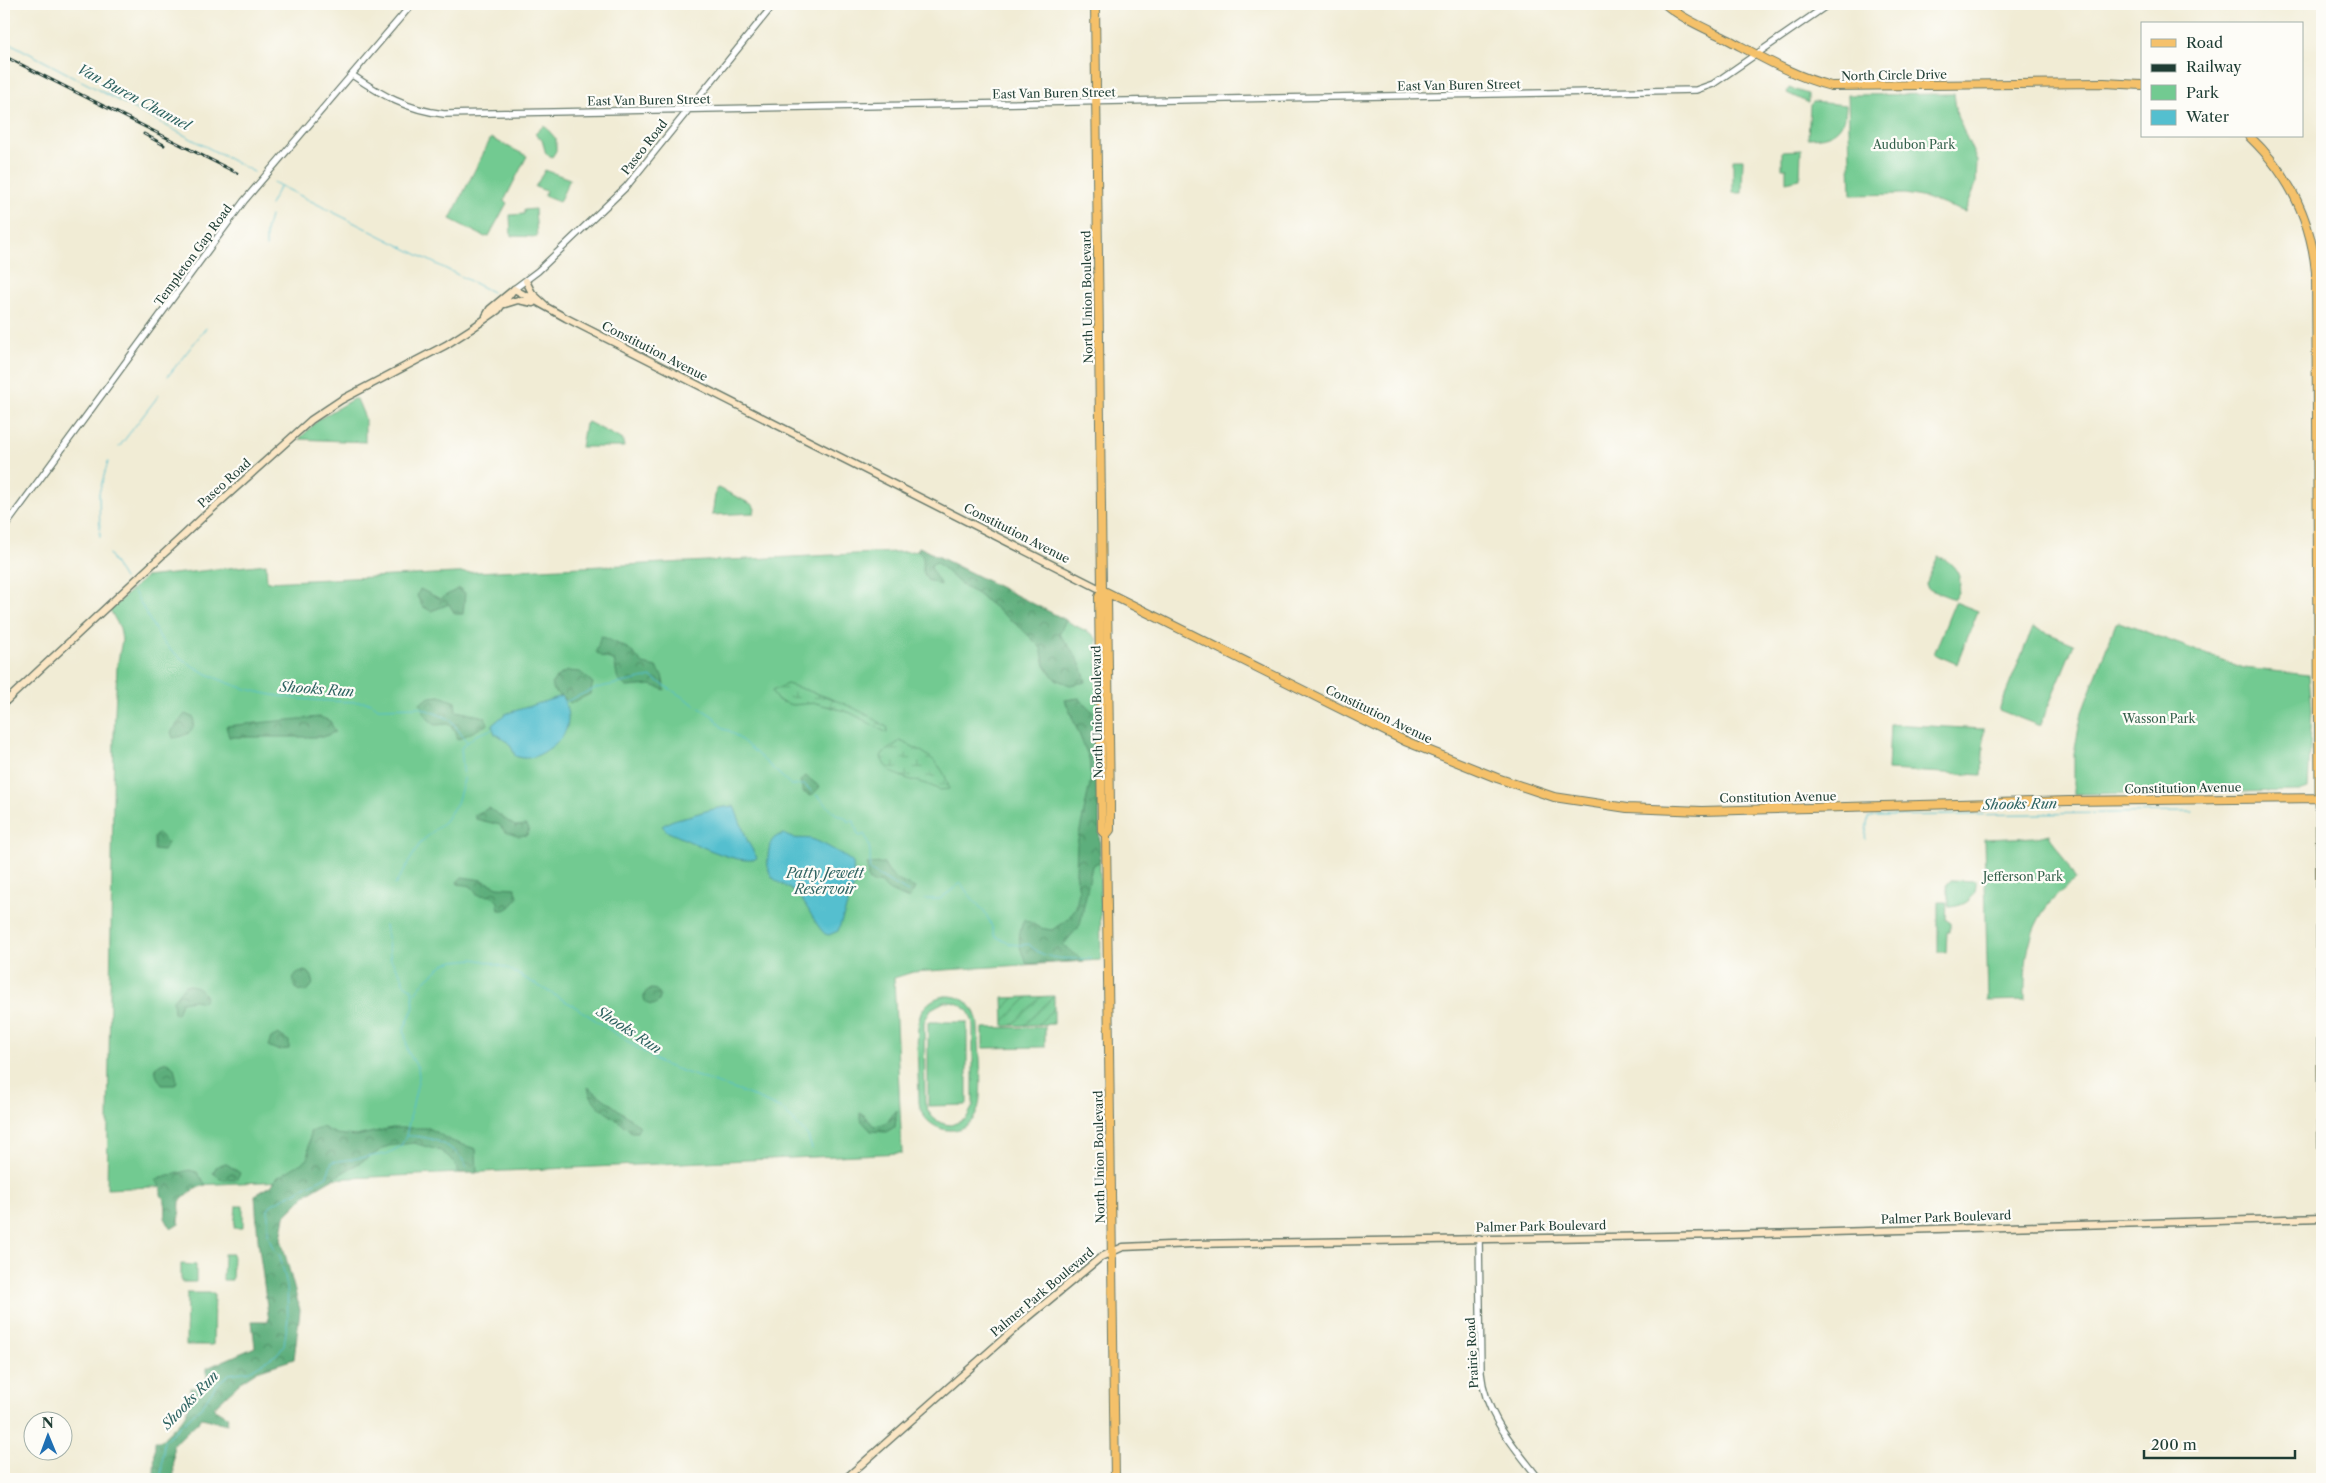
<svg xmlns="http://www.w3.org/2000/svg" width="2326" height="1483" font-family="'Libre Caslon Text',serif">
  <style>
    .green { fill: #72ca91; stroke: #488462; fill-rule: evenodd }
    .forest { fill: url(#forest-crowns); stroke: #3e7658 }
    .wetland { fill: url(#wetland-marsh); stroke: #488462 }
    .garden { fill: url(#garden-furrows); stroke: #488462 }
    .water { fill: #54bfcf; stroke: #3a7e82 }
    .lines { fill: none; stroke-linecap: round; stroke-linejoin: round }
    .stream { stroke: #54bfcf; stroke-width: 1 }
    .tertiary-casing { stroke: #687a6c; stroke-width: 8 }
    .secondary-casing { stroke: #687a6c; stroke-width: 9 }
    .primary-casing { stroke: #687a6c; stroke-width: 10 }
    .tertiary { stroke: #fff; stroke-width: 5.5 }
    .secondary { stroke: #fbe6c4; stroke-width: 6 }
    .primary { stroke: #f5c16b; stroke-width: 8 }
    .rail-casing { stroke: #1f3d34; stroke-width: 3 }
    .rail { stroke: #fdfcf7; stroke-width: 1; stroke-dasharray: 4; stroke-linecap: butt }
    .labels { text-anchor: middle; dominant-baseline: central; stroke-width: 4.5; stroke-linejoin: round; paint-order: stroke }
    .street-label { font-size: 12px; fill: #1f3d34; stroke: #fdfcf7 }
    .park-label { font-size: 12px; fill: #34604b; stroke: #fdfcf7 }
    .water-label { font-size: 14px; font-style: italic; fill: #2f6462; stroke: #fdfcf7 }
  </style>
  <defs>
    <pattern id="forest-crowns" width="20" height="18" patternUnits="userSpaceOnUse" patternTransform="scale(1.25)"><rect width="20" height="18" fill="#5dae7b"/><path d="M2 6a3 3 0 1 1 6 0M12 15a3 3 0 1 1 6 0" fill="none" stroke="#4c8f66"/></pattern>
    <pattern id="wetland-marsh" width="20" height="14" patternUnits="userSpaceOnUse" patternTransform="scale(1.25)"><rect width="20" height="14" fill="#72ca91"/><path d="M1 5h8M5 5V1M11 12h8M15 12V8" fill="none" stroke="#5da577"/></pattern>
    <pattern id="garden-furrows" width="10" height="10" patternUnits="userSpaceOnUse" patternTransform="scale(1.25)"><rect width="10" height="10" fill="#72ca91"/><path d="M-1 1l2-2M0 10L10 0M9 11l2-2" fill="none" stroke="#5da577"/></pattern>
  </defs>
  <rect width="100%" height="100%" fill="#fdfcf7"/>
  <filter id="ink" filterUnits="userSpaceOnUse"><feTurbulence type="fractalNoise" baseFrequency=".02" numOctaves="2"/><feDisplacementMap in="SourceGraphic" scale="10" xChannelSelector="R" yChannelSelector="G"/><feConvolveMatrix kernelMatrix="1 2 1 2 8 2 1 2 1" color-interpolation-filters="sRGB"/></filter>
  <filter id="wash" filterUnits="userSpaceOnUse"><feTurbulence type="fractalNoise" baseFrequency=".0096" numOctaves="4" result="noise"/><feDisplacementMap in="SourceGraphic" scale="20" xChannelSelector="R" yChannelSelector="G"/><feGaussianBlur stdDeviation="1.12" result="paint"/><feColorMatrix in="noise" values="0 0 0 0 0 0 0 0 0 0 0 0 0 0 0 0 0 1.4 0 .05"/><feComposite in="paint" operator="in"/></filter>
  <g filter="url(#wash)">
    <rect width="100%" height="100%" fill="#f1ecd5"/>
    <path class="green" d="M1789,88L1808,94V103L1787,93Z
      M1954,94L1957,116L1977,161L1976,184L1965,212L1926,198L1905,194L1851,195L1848,95Z
      M1813,102L1846,105C1846,130 1831,138 1808,138L1810,105Z
      M544,125L556,139V151L552,157L546,154L542,140L535,134Z
      M491,138L527,156L504,201L507,203L489,236L485,237L450,219Z
      M1801,150L1800,179L1786,182V168H1782V151Z
      M1733,159H1743L1742,193H1733Z
      M545,170L570,179L559,202L544,196L546,191L535,187Z
      M535,209L537,237L511,236L510,215L524,214V210Z
      M353,399H357L365,418V442L299,439L319,419Z
      M588,422L623,440L624,447H581L585,424Z
      M719,488L753,505L755,509L754,513L712,515L716,489Z
      M919,547L1092,634L1097,639L1101,960L913,972L894,978L902,1153L107,1189L114,736L117,667L122,640L120,628L110,610L145,577L266,564L267,582L917,551Z
      M1938,556C1957,564 1967,581 1954,599L1928,589L1926,584Z
      M1955,602L1978,611L1957,664L1934,654Z
      M2119,622L2244,668L2309,675L2312,710L2308,789L2302,791L2074,794V753L2082,712L2116,623Z
      M2033,627L2074,644L2040,726L1999,710Z
      M1890,724L1984,729L1982,775L1888,770Z
      M2049,834L2076,880C2030,911 2024,949 2025,1000L1988,1001L1984,839L2037,837Z
      M1951,880L1976,881C1977,899 1965,906 1949,907L1947,884Z
      M1938,902H1947L1946,920L1950,921V932H1947L1946,952H1938Z
      M945,996C965,995 977,1008 978,1027C979,1047 984,1095 977,1112C965,1142 922,1132 919,1102C919,1082 914,1029 921,1013C926,1003 935,997 945,996ZM944,1002C960,1001 971,1009 973,1025V1106L966,1119L951,1125C937,1124 928,1116 925,1102L924,1022L931,1009Z
      M928,1022H967V1105L928,1106Z
      M1045,1027V1047L983,1048V1028Z
      M236,1206H243V1228H234Z
      M224,1254H233L232,1280H223Z
      M181,1264L196,1265V1282H181Z
      M187,1293H214L213,1345H186Z"/>
    <path class="forest" d="M919,547L1066,620L1059,634C1072,649 1082,663 1086,682L1070,685L1055,679L1045,666L1041,648L1021,628L976,593L964,587L936,562L931,565L932,571L941,585L927,580L923,571V557L918,551Z
      M459,588L465,593L463,614H455L449,604L431,611L422,606L417,596L420,589L440,599Z
      M601,636L629,649L643,664L656,667L662,675L665,690L651,685L627,687L618,680L614,660L602,657L596,652Z
      M568,671L580,672L593,683L590,694L571,703L554,691L551,684L558,676Z
      M440,696L455,702L456,711L485,717L488,724L457,740L456,731L448,724L435,725L425,716L420,703L430,697Z
      M1079,698L1098,717L1100,861L1092,866L1080,925L1063,945L1084,961L1027,964C1018,946 1017,937 1024,919L1040,928L1052,930L1068,919L1076,907L1079,891L1076,872L1077,844L1091,779L1089,758L1065,700Z
      M185,714L194,718C195,733 185,736 173,738L171,732Z
      M320,717L330,721L335,732L323,737H229L226,726Z
      M806,776L820,787L811,796L803,792L800,781Z
      M489,808L515,826L526,825L529,829L527,835L518,836L505,832L500,825L476,819L474,815Z
      M158,833L168,843L163,851L154,850V837Z
      M884,863C889,878 901,882 915,888L909,899L890,891L880,883H873L868,880L867,864Z
      M462,877L482,880L498,887L515,888L518,896C514,904 509,911 499,910L498,902L492,896L478,895L471,886L458,884L457,882Z
      M293 981a10 10 0 1 1 20 0a10 10 0 1 1-20 0Z
      M185,985C196,985 200,987 206,997L203,1002L194,1000L181,1002L177,1014L174,1013L173,1000Z
      M644 997a8 8 0 1 1 16 0a8 8 0 1 1-16 0Z
      M278,1034L289,1041V1049L277,1050L268,1046L271,1038Z
      M167,1062L174,1067L177,1081L175,1085H162L157,1077L155,1068L161,1064Z
      M588,1087L640,1126L637,1132H631C617,1116 592,1110 588,1087Z
      M897,1110L895,1127L886,1132L871,1131L860,1119V1113L864,1115L874,1126C891,1123 886,1121 897,1110Z
      M322,1127L336,1134L356,1136L392,1128H429L451,1141L476,1149L477,1173H459L454,1161L441,1151L414,1143L388,1146L308,1193L285,1216L281,1239L300,1310L294,1359L257,1371L242,1381L213,1408L228,1417L227,1424L202,1418L173,1445L174,1479L154,1475L155,1441H161C178,1422 192,1416 190,1388L207,1386V1368L255,1347L252,1321H269L258,1240L255,1195L271,1186L278,1177L308,1159L310,1132Z
      M225,1163L240,1173L236,1180H223L213,1173L216,1167Z
      M189,1170L197,1172L206,1185L194,1189L180,1201L179,1224L171,1229L165,1218C166,1210 167,1202 161,1195V1187L155,1180Z"/>
    <path class="wetland" d="M787,684C822,695 858,706 888,728L887,733L851,713L816,703L792,705L777,700L772,691Z
      M900,741C924,751 944,762 949,789L939,790C921,778 889,782 881,757L883,753Z"/>
    <path class="garden" d="M1054,996V1024L1004,1026L1003,998Z"/>
    <path class="water" d="M562,696C574,722 568,737 544,752C534,758 526,760 515,756C512,746 506,738 495,734L492,725L505,714Z
      M734,806L748,842L757,858C741,868 686,839 668,832L662,826C674,818 679,819 692,815C709,810 715,808 734,806Z
      M784,834C794,841 800,837 811,839C820,841 846,856 853,863L854,886L838,931L829,935L825,934C814,923 810,910 801,899C784,878 762,887 769,849C771,839 775,836 784,834Z"/>
    <g class="lines">
      <path class="stream" d="M4,40L254,172
        M273,182L492,292
        M270,205L280,186
        M266,247V231L270,216
        M168,376L206,328
        M119,447L159,395
        M100,537L99,493L108,462
        M109,554L124,579
        M134,592C144,608 152,627 163,642C172,653 185,661 196,668C249,698 305,701 364,702L372,703L378,708L419,707L437,714L450,719L467,742
        M565,702L596,688L651,677L714,717L723,729L730,731L745,743L791,785H805L812,792
        M816,795C827,801 831,816 845,817L847,821H854L858,835L861,836L864,834C871,845 871,857 869,870L908,892
        M1865,839L1868,818L1876,816L2193,812
        M395,885L421,842L445,821L457,803L464,780L461,748L476,735L493,729
        M924,899H940L961,883C973,904 989,909 994,935C1006,943 1014,947 1029,944C1044,962 1069,958 1091,959
        M425,981L444,964L454,961L474,959L489,962L507,968L574,1006L662,1064L750,1095L783,1110L808,1136L812,1149
        M414,994L423,983
        M406,1136C429,1135 458,1145 467,1168
        M161,1479L164,1441L202,1406L216,1385L229,1374L250,1371L277,1354L284,1345L288,1318L287,1285L280,1256L273,1248L268,1235V1209L272,1204L327,1176L332,1162L387,1154L401,1146L406,1136L419,1077L418,1068L408,1052L404,1029L414,1007L412,989L403,983L402,976L391,960L385,925"/>
    </g>
  </g>
  <g filter="url(#ink)">
    <g class="lines">
      <defs>
        <path id="tertiary" d="M352,75C382,95 407,110 444,114L1696,90L1713,84L1829,4
          M514,289L538,271L626,187L774,4
          M4,528L244,201L412,4
          M1479,1238L1481,1373C1485,1415 1514,1446 1539,1479"/>
        <path id="secondary" d="M526,281L532,293L545,305
          M514,289L566,318L1102,590
          M505,304L518,300L533,303
          M486,316L490,309L513,290
          M4,703L201,519L311,420L341,400L446,345L471,329L498,310L514,289
          M845,1479L1019,1325L1101,1257L1123,1247L1192,1244L1726,1235L2322,1218"/>
        <path id="primary" d="M1095,4L1102,590L1099,597L1102,831L1106,835
          M1665,4C1684,20 1707,29 1729,40C1761,57 1795,77 1831,86L2104,83L2142,85
          M2249,136C2288,173 2311,218 2316,272L2322,1155
          M1102,590L1405,741L1497,778L1554,797L1627,808L1702,811L2069,801L2322,798
          M1102,590L1107,598L1110,805V830L1106,835L1115,1479"/>
      </defs>
      <use href="#tertiary" class="tertiary-casing"/>
      <use href="#secondary" class="secondary-casing"/>
      <use href="#primary" class="primary-casing"/>
      <use href="#tertiary" class="tertiary"/>
      <use href="#secondary" class="secondary"/>
      <use href="#primary" class="primary"/>
      <defs>
        <path id="rail" d="M4,56L237,173
          M144,134L164,145"/>
      </defs>
      <use href="#rail" class="rail-casing"/>
      <use href="#rail" class="rail"/>
    </g>
  </g>
  <g class="labels">
    <g class="street-label">
      <text transform="translate(1894 75) rotate(-1)">North Circle Drive</text>
      <text transform="translate(1459 85) rotate(-1)">East Van Buren Street</text>
      <text transform="translate(1054 93) rotate(-1)">East Van Buren Street</text>
      <text transform="translate(649 100) rotate(-1)">East Van Buren Street</text>
      <text transform="translate(644 147) rotate(-52)">Paseo Road</text>
      <text transform="translate(193 255) rotate(-54)">Templeton Gap Road</text>
      <text transform="translate(1087 297) rotate(-91)">North Union Boulevard</text>
      <text transform="translate(655 351) rotate(27)">Constitution Avenue</text>
      <text transform="translate(224 483) rotate(-42)">Paseo Road</text>
      <text transform="translate(1017 533) rotate(27)">Constitution Avenue</text>
      <text transform="translate(1097 712) rotate(-91)">North Union Boulevard</text>
      <text transform="translate(1379 714) rotate(26)">Constitution Avenue</text>
      <text transform="translate(2183 788) rotate(-1)">Constitution Avenue</text>
      <text transform="translate(1778 797) rotate(-1)">Constitution Avenue</text>
      <text transform="translate(1099 1157) rotate(-91)">North Union Boulevard</text>
      <text transform="translate(1946 1217) rotate(-2)">Palmer Park Boulevard</text>
      <text transform="translate(1541 1226) rotate(-1)">Palmer Park Boulevard</text>
      <text transform="translate(1042 1292) rotate(-40)">Palmer Park Boulevard</text>
      <text transform="translate(1472 1353) rotate(-93)">Prairie Road</text>
    </g>
    <g class="park-label">
      <text x="1914" y="144">Audubon Park</text>
      <text x="2159" y="718">Wasson Park</text>
      <text x="2023" y="876">Jefferson Park</text>
    </g>
    <g class="water-label">
      <text transform="translate(134 97) rotate(28)">Van Buren Channel</text>
      <text transform="translate(317 689) rotate(4)">Shooks Run</text>
      <text transform="translate(2020 804) rotate(-1)">Shooks Run</text>
      <text x="825" y="873">Patty Jewett<tspan x="825" dy="16">Reservoir</tspan></text>
      <text transform="translate(629 1030) rotate(33)">Shooks Run</text>
      <text transform="translate(190 1400) rotate(-46)">Shooks Run</text>
    </g>
  </g>
  <rect width="2326" height="1483" fill="none" stroke="#fdfcf7" stroke-width="20"/>
  <rect x="2141" y="22" width="162" height="115" fill="#fdfcf7" stroke="#a4b0a9"/>
  <rect x="2151" y="39" width="25" height="8" fill="#f5c16b" stroke="#a4b0a9"/>
  <text x="2186" y="48" font-size="15" fill="#1f3d34">Road</text>
  <rect x="2151" y="64" width="25" height="8" fill="#1f3d34" stroke="#a4b0a9"/>
  <text x="2186" y="72" font-size="15" fill="#1f3d34">Railway</text>
  <rect x="2151" y="85" width="25" height="15" fill="#72ca91" stroke="#a4b0a9"/>
  <text x="2186" y="98" font-size="15" fill="#1f3d34">Park</text>
  <rect x="2151" y="110" width="25" height="15" fill="#54bfcf" stroke="#a4b0a9"/>
  <text x="2186" y="122" font-size="15" fill="#1f3d34">Water</text>
  <g transform="translate(48 1436) rotate(359)"><circle r="24" fill="#fdfcf7" stroke="#a4b0a9"/>
  <path d="M0-4L9 19L0 12L-9 19Z" fill="#1f6fb2"/>
  <text y="-8" font-size="14" font-weight="bold" text-anchor="middle" fill="#1f3d34">N</text>
  </g>
  <path d="M2144 1450v8h151v-8" fill="none" stroke="#1f3d34" stroke-width="2.5"/>
  <text x="2151" y="1450" font-size="15" fill="#1f3d34" stroke="#fdfcf7" stroke-width="4" paint-order="stroke">200 m</text>
</svg>
